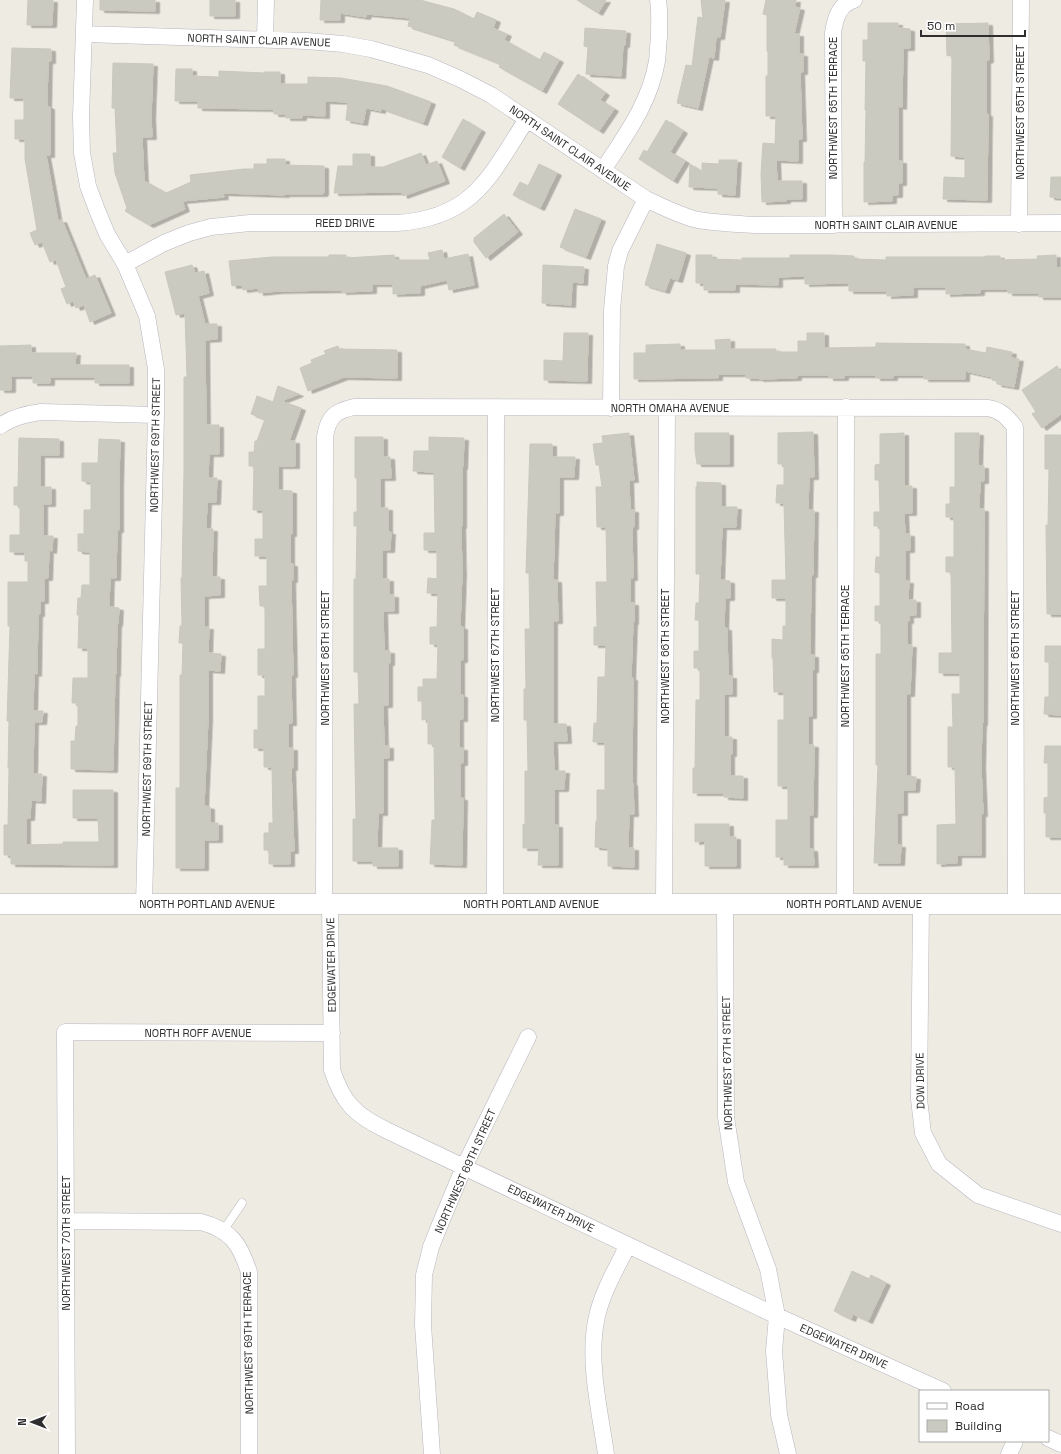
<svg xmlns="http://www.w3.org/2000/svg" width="1061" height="1454" font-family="'Space Grotesk',sans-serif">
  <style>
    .building { fill: #cacac0; stroke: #c9c8bb; filter: url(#shadow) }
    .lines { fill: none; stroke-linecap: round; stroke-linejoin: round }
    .service-casing { stroke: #b7b5c0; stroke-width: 9 }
    .minor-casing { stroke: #b7b5c0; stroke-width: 17 }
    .tertiary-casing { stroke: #b7b5c0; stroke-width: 21 }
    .service { stroke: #fff; stroke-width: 8 }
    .minor { stroke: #fff; stroke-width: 16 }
    .tertiary { stroke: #fff; stroke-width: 20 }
    .labels { text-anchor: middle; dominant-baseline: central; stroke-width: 3; stroke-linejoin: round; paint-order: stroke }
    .street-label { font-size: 11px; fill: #2e2e2e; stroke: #fff }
  </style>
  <defs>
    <filter id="shadow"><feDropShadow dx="4.5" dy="2.5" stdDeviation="0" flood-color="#0004"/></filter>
  </defs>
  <rect width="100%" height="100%" fill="#eeece2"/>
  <path class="building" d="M28,0H53L52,25H27Z
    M100,0H155V11L100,10Z
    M210,0H235V16H210Z
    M321,0H420L454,9L474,19L477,12L496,20L493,28L507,34L504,40L540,60L544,52L559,60L542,91L499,67L501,64L454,45L456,41L408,26L410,18L367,14L366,17L340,13V20H320Z
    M577,0H606L598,13Z
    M701,0H725L720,37H716L714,58L709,57L698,108L677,103L686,65L692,66L698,17L703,18Z
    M766,0H796L795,7L800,8L794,34H799V54H803V72H800L802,139H798V161L776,160L777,181H802V199H786V201L762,202L761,174L763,143L775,144L776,116H766V76H768V52L767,51V15L763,14Z
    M868,23H898V28L910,29V48H903L902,107L898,106V161H902V183H898V195H892V201L864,202V162H865L866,110H865L866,61H863V40H868Z
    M988,23L989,60L986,61V114H988L987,200L943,199L944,177L965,178V157L951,156L952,55L947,56L946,24Z
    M585,28L626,31L625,45H623L621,76L586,74L588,47L584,46Z
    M12,48L51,49V61H48L47,106L50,107V155H46L58,221L62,220L86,279L95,275L111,313L90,322L84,305L76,308L73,301L67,304L61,289L66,287L56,260L50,262L42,242L35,245L30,233L37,230L25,159V139H15V120H24V98H10Z
    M113,63L153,64L151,117L152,137H142L144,181L166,193L191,182L190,175L244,169H254V164H267V159H285V165L324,166V193L323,194H285V195L223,193L224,197L182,201L185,209L149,225L125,211L127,208L115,173L113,153H117L115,108H112Z
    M176,69H192V76L219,77V71L264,73V72H280V84H308V77L341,78L387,86L431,102L423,123L381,108V111L366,108L363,123L346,120L348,102L325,101V116L302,115V118H286V114H274V109L198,108V101H175Z
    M578,74L605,93L600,100L614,109L599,131L558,104Z
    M463,119L481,130L460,168L442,157Z
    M666,120L683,131L670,152L685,161L673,181L639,159L644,150L647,152Z
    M421,153L426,165L437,161L445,181L403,196L402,192L334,193L338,166H353V154H370V167H383Z
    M719,160H737L735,195L718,194V188L689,187L690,164L702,172V163L719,164Z
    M539,164L557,173L540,208L513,195L520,182L528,186Z
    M1051,177H1061V198L1050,197Z
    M575,209L601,219L586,257L560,247Z
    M504,214L518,232L486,258L474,242V238Z
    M657,244L686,253L678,280L670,278L665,291L645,285Z
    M442,250L444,259L468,254L474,285L449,290L447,280L420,286V293L393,294V284H372V291L342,292V290L278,291L259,293L258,288L243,290L242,285L232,286L229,261L272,257H329V255H346V258L394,255L395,260H430L428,253Z
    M696,255H712V259L742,260V258H790V255H832L854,256V259L886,260V257H985V256H1000V260L1038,259L1037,256L1056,255V268H1061V297H1039V293H1008V289H980V293L946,294V287H913V295L887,296V291H849V283L805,284V276L778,277V285L735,284V290H704V283H696Z
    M192,265L195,273L204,271L209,293L198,296L205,324H217V339L205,340L206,425H219V454H209L208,478H217L216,502H207L206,529H213L212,577H220V595L204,596V627H209L208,653L221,654L220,671L208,670V719L204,806L210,807V823H218V840H204V868H176V788H180V675H182L183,643H179L180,626H182L181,578H182L184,471V377H187L185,313L176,315L165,272Z
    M543,265L584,267L583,283L572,282L571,305L542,303Z
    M564,333H588L587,381L544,380V360L563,361Z
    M807,333H824V348L876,347V343L965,344V349L986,353L987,347L1012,352L1011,358L1019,359L1014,387L997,384V381L992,380V377L965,371V379H924V375H893V378H876V375H844V378H829V375H797V378L759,379V378H746V374H718V378L634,379V353H646V345L680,344V350H716L715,340L730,339V349H776V352H798V341H807Z
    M31,345V353H76L75,365H129V383H95V377H50V383H33V376H11V390H0V346Z
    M338,346L339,349L397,350V378L344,377L308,391L300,368L312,363L311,360L326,354L324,351Z
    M1057,366L1061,372V414L1042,428L1032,414L1036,412L1022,390Z
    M278,386L299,394L281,401L301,408L289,441H295V466H278V490L292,491V534H290V564H293V580H291L293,675H291L292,723H288V748H293V768H291L294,851H290V864H269V850H264V833H269V823H273L272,767H264V748H254V730H258V696H265V675H258V649H265V606H260L259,586H267V556H255V539H263V510H253L254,466H249V452H254L255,441H257L265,419L251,414L257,396L273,402Z
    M813,432L814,477H809L808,510H814L813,575H811L810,655H814V670H812V716H808V745H814L813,815H809V849H813L814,865H784V857H776V820H788V786H778V720H784V692H774L773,658H772V639L783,640V626H786V598H772V580H786L784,503H776L777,485H784V464H778V433Z
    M629,433L634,480H629L630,510H634V527H632L633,578H630V603H634V622H633L631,678H633L632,783H633L634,814H629L628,848H634V867L608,866V848L595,847L596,821H597V790H605V742H593L594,723H597L598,677H605L606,645H594V627H597L596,582H607L606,527H597L596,487H602L599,465H596L593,444L603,443L602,436Z
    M695,433H729V464H697L695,450Z
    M904,433V486H912V513H904L905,534H910V550H905V581H909L908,600H916V615H909V621H907V645H912L910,694H906V776L916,777L915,790H903V813H897V845H901L900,863H874L878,765H876V654H881V621H875V606H880V573L875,572L876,557H880V526H874V512H880L879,480H875V465L880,464V434Z
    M955,433H979L978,466H984V481H980L979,509H984L983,723H982L981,766L983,814H981V855H957V863L937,864V825L956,824L955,767H948V727H953L952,694H960V673H939V653H952L951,572H946V557H954V517H946V504H950V487H955Z
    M1045,435H1061V614H1047L1046,525H1048L1049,469H1045Z
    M355,437H383V457H390L391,478H380V508H388V532H391L390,550H382V579H389V595H394V611H383L384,651H390V663H388V705H383L384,746H389V758H383V813H378L377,848H398V866H373V861H353V819H356L354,704H359L358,672H354V579H356L357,526H354V512H357V478H355Z
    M429,437L464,438L463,467H462V526H461L462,573L460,627H463V660H460V695H463V719H459V748H463V763H460V798H463L462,865L430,864L432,820H435L434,744H428V719L422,720V701H418V687H423V679H437L438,644H430V627H437L438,593H427L428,578L437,579V550H424V533H435L434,472L413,471L414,451H429Z
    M19,438L59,439V455H40V487H51V504H43V536H53L52,551L49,550L48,578H44V601H40V614H38L37,674L34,673L33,711H43L42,722H34L33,774H42L41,801L31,800L30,818H26V845L63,844V842H99L98,818H73V790H113V865L11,864V855H4V825H8L9,768H8L9,721H7L10,626H8V582H28V561H25V552H10V535H20V505H14V487H18Z
    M99,439L120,440L119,482V530H117L116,578H110L109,607L119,608L118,624H117L116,674H115L113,770L71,769V741H75L76,726H78V703H72L73,678H88V648H78L79,615H77L78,598H81L82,585H90V552L78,551V534H84V510H91V482L82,481V463H98Z
    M530,444H552V457H575L574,477H559V513H555L553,580H557L558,621H553V724H566L567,741H553L554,771H565L564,789H554V825H558V865H538L539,848H523V824L525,825V771H528L527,720H524V689H526L525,629H530L529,573H526Z
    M697,482L721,483V507H737L736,527H722L720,580L730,581V598H725L724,628H727L728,676H732V694H724V737H732V754H730V776H743V798L724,797V793H693V768H695L696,700H700V668H694V651H699V620H695L696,603H699L700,574H696V487H697Z
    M1045,646H1061V715L1044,714L1045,697H1049V662H1045Z
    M1045,746H1061V837H1046V813H1044V798L1048,797V763H1044Z
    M695,824H729V837H736V866H705V841L695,842Z
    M852,1271L869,1279L871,1275L886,1283L868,1321L853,1314L851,1319L834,1311Z"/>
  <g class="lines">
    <defs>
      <path id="service" d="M223,1231L242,1203"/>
      <path id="minor" d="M85,0L81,117L82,153L88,186L97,210L107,234L125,264L147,316L156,369V415L144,904
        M84,34L307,41L343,44L371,49L428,65L460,79L491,95L646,199C663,207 680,216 698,220C717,223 736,224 755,225L1061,223
        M265,39L266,0
        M603,170C625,136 650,103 657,61C658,53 658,45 659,37C659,24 660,12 658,0
        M1019,224L1021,0
        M834,225L833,33C835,19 839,4 854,0
        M125,264L164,243L189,233L211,227L250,223H397C474,218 490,176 527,119
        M611,408L612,310L616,266L620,251L646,199
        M0,426C12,417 26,414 41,412L156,415
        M324,904L325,437C328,417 335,411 354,407L988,408C1001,410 1007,417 1015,427L1016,904
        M330,904L332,1070C343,1103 355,1115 386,1130L777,1316L943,1391
        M495,904L496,407
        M664,904L667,408
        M725,904L726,1117L736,1182L768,1269L777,1316L774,1351L779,1415L788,1454
        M845,904L846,407
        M921,904L919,1099L923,1133L939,1164L978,1195L1061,1224
        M66,1221L201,1222C231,1230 240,1244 249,1272V1454
        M1048,1438L1061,1444
        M67,1454L65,1032L332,1033
        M432,1454L423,1325L424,1275L431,1247L441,1222L464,1167L528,1037
        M606,1454C600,1412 588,1363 596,1321C601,1294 616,1269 628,1245
        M1009,1454L1015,1441"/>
      <path id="tertiary" d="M0,904H1061"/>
    </defs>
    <use href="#service" class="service-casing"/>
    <use href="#minor" class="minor-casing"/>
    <use href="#tertiary" class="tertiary-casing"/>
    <use href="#service" class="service"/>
    <use href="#minor" class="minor"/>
    <use href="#tertiary" class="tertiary"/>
  </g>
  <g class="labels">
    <g class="street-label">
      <text transform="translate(259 40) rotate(2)">NORTH SAINT CLAIR AVENUE</text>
      <text transform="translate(833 108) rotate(-90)">NORTHWEST 65TH TERRACE</text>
      <text transform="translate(1020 112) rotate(-90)">NORTHWEST 65TH STREET</text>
      <text transform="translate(570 148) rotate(34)">NORTH SAINT CLAIR AVENUE</text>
      <text x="345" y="223">REED DRIVE</text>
      <text x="886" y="225">NORTH SAINT CLAIR AVENUE</text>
      <text x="670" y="408">NORTH OMAHA AVENUE</text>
      <text transform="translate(155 445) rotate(-89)">NORTHWEST 69TH STREET</text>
      <text transform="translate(495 655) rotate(-90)">NORTHWEST 67TH STREET</text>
      <text transform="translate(665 656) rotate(-90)">NORTHWEST 66TH STREET</text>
      <text transform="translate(845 656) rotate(-90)">NORTHWEST 65TH TERRACE</text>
      <text transform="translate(325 658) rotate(-90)">NORTHWEST 68TH STREET</text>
      <text transform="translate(1015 658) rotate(-90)">NORTHWEST 65TH STREET</text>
      <text transform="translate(147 769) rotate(-89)">NORTHWEST 69TH STREET</text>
      <text x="207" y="904">NORTH PORTLAND AVENUE</text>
      <text x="531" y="904">NORTH PORTLAND AVENUE</text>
      <text x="854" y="904">NORTH PORTLAND AVENUE</text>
      <text transform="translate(331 965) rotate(-91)">EDGEWATER DRIVE</text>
      <text x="198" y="1033">NORTH ROFF AVENUE</text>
      <text transform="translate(727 1063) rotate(-91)">NORTHWEST 67TH STREET</text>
      <text transform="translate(920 1081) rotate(-91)">DOW DRIVE</text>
      <text transform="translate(465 1171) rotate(-66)">NORTHWEST 69TH STREET</text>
      <text transform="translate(551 1208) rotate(26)">EDGEWATER DRIVE</text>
      <text transform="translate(66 1243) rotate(-90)">NORTHWEST 70TH STREET</text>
      <text transform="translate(248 1343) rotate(-91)">NORTHWEST 69TH TERRACE</text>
      <text transform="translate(844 1346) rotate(24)">EDGEWATER DRIVE</text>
    </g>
  </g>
  <rect x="919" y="1390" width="130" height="52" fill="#ffffff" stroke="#ababab"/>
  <rect x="927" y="1403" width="20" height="6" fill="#ffffff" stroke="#ababab"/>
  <text x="955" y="1410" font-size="12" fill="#2e2e2e">Road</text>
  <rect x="927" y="1420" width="20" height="12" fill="#cacac0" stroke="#ababab"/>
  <text x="955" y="1430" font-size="12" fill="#2e2e2e">Building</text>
  <g transform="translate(32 1422) rotate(270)" stroke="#ffffff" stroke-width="3" paint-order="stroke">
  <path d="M0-3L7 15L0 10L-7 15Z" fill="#2e2e2e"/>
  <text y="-6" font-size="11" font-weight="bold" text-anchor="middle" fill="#2e2e2e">N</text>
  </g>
  <path d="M921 30v6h104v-6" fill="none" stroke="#2e2e2e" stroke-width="2"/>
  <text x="927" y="30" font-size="12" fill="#2e2e2e" stroke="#ffffff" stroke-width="3" paint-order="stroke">50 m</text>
</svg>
